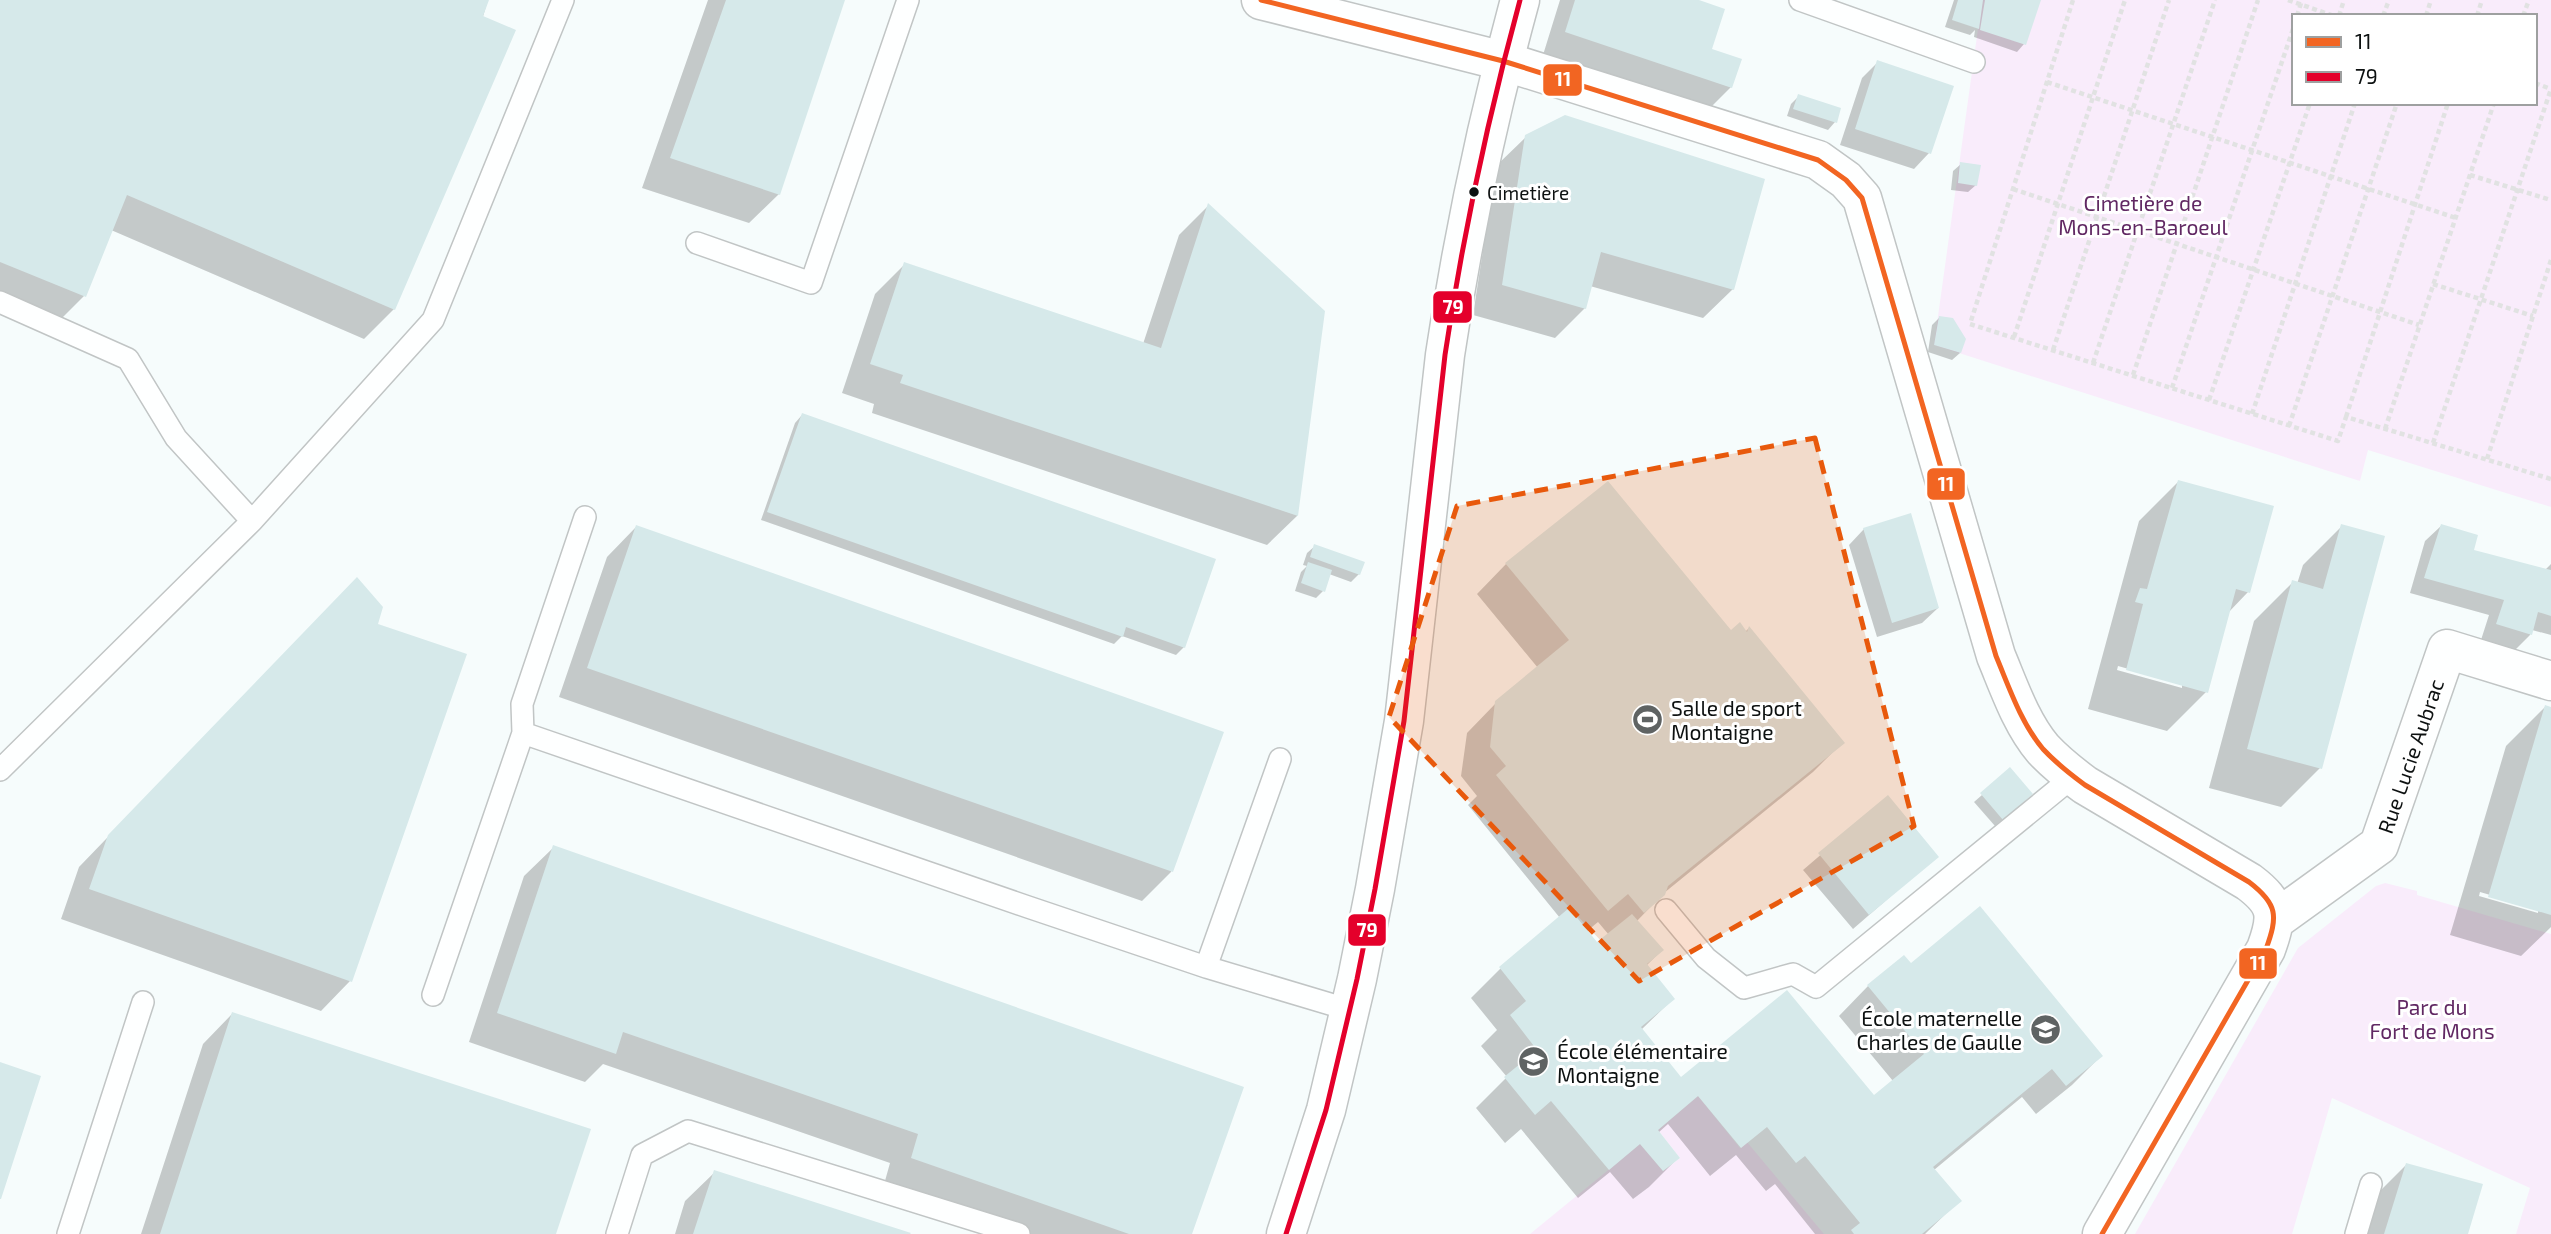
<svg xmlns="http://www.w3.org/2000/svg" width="2551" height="1234" font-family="'Exo 2',sans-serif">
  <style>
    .green { fill: #f9ecfb; fill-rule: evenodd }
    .shadow { fill: #0003; fill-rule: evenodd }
    .building { fill: #d6e9ea }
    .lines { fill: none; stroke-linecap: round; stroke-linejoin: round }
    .service-casing { stroke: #c1c5c5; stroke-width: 24 }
    .minor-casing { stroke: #c1c5c5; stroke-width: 41 }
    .tertiary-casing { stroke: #c1c5c5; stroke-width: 41 }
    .path { stroke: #e1e2e2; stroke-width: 4.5; stroke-dasharray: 5 3.5; stroke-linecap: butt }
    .service { stroke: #feffff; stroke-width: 21 }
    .minor { stroke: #feffff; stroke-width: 38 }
    .tertiary { stroke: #feffff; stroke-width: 38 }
    .bus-1-casing { stroke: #fff; stroke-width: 10 }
    .bus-2-casing { stroke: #fff; stroke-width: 10 }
    .bus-1 { stroke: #f26522; stroke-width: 5 }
    .bus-2 { stroke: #e4002b; stroke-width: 5 }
    .marked { fill: #e8590c; fill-opacity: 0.2; stroke: #e8590c; stroke-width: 5; stroke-dasharray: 14 9; stroke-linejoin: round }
    .bus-dot { fill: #0d1111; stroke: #fff; stroke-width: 2.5 }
    .labels { text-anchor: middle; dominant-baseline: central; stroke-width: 6; stroke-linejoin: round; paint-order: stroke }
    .bus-label { font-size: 19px; fill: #0d1111; stroke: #fff; text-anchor: start }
    .park-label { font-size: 21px; fill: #612863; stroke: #fff }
    .poi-label { font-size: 21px; fill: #0d1111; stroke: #fff; text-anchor: start }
    .street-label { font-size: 21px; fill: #0d1111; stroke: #fff }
    .line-badge { stroke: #fff; stroke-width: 2.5 }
    .badge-label { font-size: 19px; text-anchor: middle; font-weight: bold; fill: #fff }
  </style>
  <rect width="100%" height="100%" fill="#f6fcfc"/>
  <path class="green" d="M1982,0H2551V507L2368,450L2360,481L1934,345ZM2294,16H2535V103H2294Z
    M2385,883L2417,891V895L2551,934V1234H2516L2530,1188L2332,1098L2292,1234H2135L2298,948L2376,886Z
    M1698,1096L1740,1148L1747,1142L1824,1234H1530L1640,1144L1663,1171L1680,1158L1658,1130Z"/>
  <path class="shadow" d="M0,0H488L394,309L364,339L111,230L84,296L55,325L0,303Z
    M708,0H843L779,194L749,223L642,188Z
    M1560,0H1694L1709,50L1731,87L1708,110L1543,55Z
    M1954,0H2039L2024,44L2017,52L1974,37L1975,30L1970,35L1945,27Z
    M1878,62L1929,153L1914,169L1840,145L1862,78Z
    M1799,96L1835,122L1828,130L1787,116L1791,104Z
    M1526,137L1733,289L1703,318L1590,286L1585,308L1555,338L1473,315L1496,166Z
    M1961,164L1976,185L1968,192L1951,190L1953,171Z
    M1208,206L1323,311L1297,516L1267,545L872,413L874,404L842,393L875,294L905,264L1143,344L1179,235Z
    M1939,318L1960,353L1952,360L1928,352L1932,325Z
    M802,415L1184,647L1176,655L1122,636L1114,644L761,520L795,423Z
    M2178,482L2248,592L2227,614L2206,692L2167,731L2088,709L2139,521ZM2118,666L2182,684V688L2117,670Z
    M2342,526L2320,768L2281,807L2209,788L2254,621L2293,582L2297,584L2303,565Z
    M2441,526L2472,551L2545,570L2551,564V635L2532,630L2530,635L2515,650L2481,640L2489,615L2410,593L2425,541Z
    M636,527L1221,733L1171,872L1142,901L559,697L607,557Z
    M1864,529L1938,608L1922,623L1877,637L1849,545Z
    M1315,546L1359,574L1351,582L1329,574L1323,591L1316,598L1295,591L1301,572L1307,566L1303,565L1307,553Z
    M1506,564L1730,633L1745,632L1749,628L1842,743L1813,772L1664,893L1636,922L1662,950L1646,966L1673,999L1641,1030L1681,1079L1874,1097L1893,1081L1839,1016L1868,986L1911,966L2101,1056L2072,1085L2036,1114L2022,1097L1934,1170L1960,1200L1925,1234H1815L1775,1184L1766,1191L1736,1155L1710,1176L1668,1124L1658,1133L1678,1158L1649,1187L1633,1199L1610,1172L1578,1198L1521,1129L1505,1143L1476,1108L1507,1077L1481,1046L1497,1030L1471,998L1500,969L1560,918L1468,805L1477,796L1461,776L1467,733L1496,703L1538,668L1477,594ZM1598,922L1609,935L1597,944L1586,932Z
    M328,609L376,625L350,981L321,1011L61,919L79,867Z
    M2545,707L2551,709V927L2521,956L2450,935L2506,746ZM2480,892L2538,909V913L2479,896Z
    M1982,795L2024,801L1995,826L1974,802Z
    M1887,798L1936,857L1853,929L1803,870Z
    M554,847L1190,1234H1016L883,1188L890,1163L603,1064L585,1082L469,1042L524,876Z
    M232,1014L555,1234H141L203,1044Z
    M2406,1165L2464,1234H2358L2367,1204Z
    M715,1172L906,1234H675L685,1201Z"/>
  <path class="building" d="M0,0H489L483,16L516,30L395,310L127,195L86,297L0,262Z
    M726,0H845L780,195L670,158Z
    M1575,0H1699L1725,9L1712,49L1742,59L1732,88L1565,32Z
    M1958,0H1983L1979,29L1952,20Z
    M1985,0H2041L2026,45L1980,30Z
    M1877,60L1954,86L1931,154L1855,129Z
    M1798,94L1841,108L1837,123L1793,109Z
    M1565,115L1765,179L1734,290L1601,252L1586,309L1502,285L1525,135Z
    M1960,162L1981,165L1977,186L1958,183Z
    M1208,203L1325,311L1298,516L900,383L903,375L870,364L904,262L1161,348Z
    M1939,316L1953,318L1966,339L1961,353L1934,345Z
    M802,413L1216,559L1185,648L1126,627L1123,637L767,512Z
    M2178,480L2274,506L2250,593L2236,589L2208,693L2126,670L2143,604L2135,602L2140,588L2147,589Z
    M1608,481L1731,630L1740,622L1747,632L1749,626L1845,743L1668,886L1665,895L1644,913L1628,894L1608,911L1496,775L1506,766L1490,747L1495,701L1569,640L1505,563Z
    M1911,513L1939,608L1892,623L1863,528Z
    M2341,524L2385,536L2322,769L2247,749L2292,580L2323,589Z
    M2441,524L2478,535L2474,550L2551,570V616L2538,612L2532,635L2496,624L2504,600L2424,578Z
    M636,525L1224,732L1173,872L587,668Z
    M1314,544L1365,562L1360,575L1310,557Z
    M1308,562L1332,570L1325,592L1301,583Z
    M357,577L383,607L378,624L467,654L352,982L89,889L108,835Z
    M2545,705L2551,707V915L2488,897Z
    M2010,767L2033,794L2003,820L1980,793Z
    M1888,795L1939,857L1869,915L1818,853Z
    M553,845L1244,1087L1192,1234H1129L911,1158L918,1134L623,1032L616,1054L497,1013Z
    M1980,906L2103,1056L2066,1086L2052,1069L1933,1167L1962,1201L1922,1234H1854L1851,1230L1860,1223L1805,1156L1796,1163L1767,1127L1741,1148L1698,1096L1658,1130L1680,1158L1663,1171L1640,1144L1609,1170L1551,1101L1535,1115L1504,1077L1537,1050L1510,1015L1526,1001L1499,967L1569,908L1597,942L1632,914L1664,950L1647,964L1675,999L1641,1027L1681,1077L1787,990L1874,1095L1924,1054L1867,985L1904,955L1911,963Z
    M232,1012L591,1129L556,1234H160Z
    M0,1062L41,1076L1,1199H0Z
    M2406,1163L2483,1184L2468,1234H2384Z
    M714,1170L911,1233L910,1234H693Z"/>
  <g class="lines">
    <defs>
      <path id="service" d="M1800,0L1974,62
        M697,243L811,283L908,0
        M0,302L128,359L176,438L252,521
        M523,733L522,704L585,517
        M0,770L252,521L433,320L563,0
        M1666,910L1706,958L1744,988L1793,974L1816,987L2074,776
        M1206,967L1280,759
        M433,995L523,733L1028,907L1206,967L1350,1010
        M68,1234L143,1002
        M617,1234L642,1155L688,1131L1019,1234
        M2356,1234L2371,1184"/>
      <path id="minor" d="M1261,0L1503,61L1818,160L1846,180L1862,198L1996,656C2009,687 2021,723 2043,749C2056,763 2070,774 2085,785L2249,882C2278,904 2278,916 2266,949L2102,1234
        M2275,920L2379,845L2447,649L2551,681"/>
      <path id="tertiary" d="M1286,1234L1326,1110L1357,979L1375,889L1404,721L1445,355C1463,235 1488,117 1520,0"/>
    </defs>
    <use href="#service" class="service-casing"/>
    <use href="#minor" class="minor-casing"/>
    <use href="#tertiary" class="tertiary-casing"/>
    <path class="path" d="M2073,0L1970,324L2338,441L2346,417L2551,479
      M2288,0L2334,16
      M2297,16L2302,0
      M2339,16L2344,0
      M2383,16L2389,0
      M2426,16L2431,0
      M2477,16L2482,0
      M2523,16L2529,0
      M2047,82L2456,218
      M2535,83L2551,89
      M2470,175L2551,200
      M2013,189L2419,325
      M2433,284L2533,316
      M2014,337L2125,0
      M2053,350L2169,0
      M2093,363L2215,0
      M2133,375L2258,0
      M2172,388L2294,26
      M2209,400L2310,103
      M2252,414L2355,103
      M2346,417L2448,103
      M2289,426L2397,103
      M2385,429L2494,103
      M2433,443L2551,89
      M2487,459L2551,260"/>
    <use href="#service" class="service"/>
    <use href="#minor" class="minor"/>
    <use href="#tertiary" class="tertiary"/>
    <defs>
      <path id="bus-1" d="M1261,0L1503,61L1818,160L1846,180L1862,198L1996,656C2009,687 2021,723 2043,749C2056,763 2070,774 2085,785L2249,882C2278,904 2278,916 2266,949L2102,1234"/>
      <path id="bus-2" d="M1286,1234L1326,1110L1357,979L1375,889L1404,721L1445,355C1463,235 1488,117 1520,0"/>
    </defs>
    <use href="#bus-1" class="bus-1-casing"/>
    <use href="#bus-2" class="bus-2-casing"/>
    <use href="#bus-1" class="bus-1"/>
    <use href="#bus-2" class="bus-2"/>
  </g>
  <path class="marked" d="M1815,438L1914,826L1639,981L1389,717L1457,506Z"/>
  <defs>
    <symbol id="stadium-disc" viewBox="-11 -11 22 22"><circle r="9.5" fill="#5f6363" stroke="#fff"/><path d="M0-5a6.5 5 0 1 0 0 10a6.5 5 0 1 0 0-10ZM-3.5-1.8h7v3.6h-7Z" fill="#fff"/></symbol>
    <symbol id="school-disc" viewBox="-11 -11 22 22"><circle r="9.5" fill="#5f6363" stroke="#fff"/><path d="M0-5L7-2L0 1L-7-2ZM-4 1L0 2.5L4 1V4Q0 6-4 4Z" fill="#fff"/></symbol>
  </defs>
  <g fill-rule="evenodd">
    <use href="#stadium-disc" x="1630" y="702" width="35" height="35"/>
    <use href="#school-disc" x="2028" y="1012" width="35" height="35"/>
    <use href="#school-disc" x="1516" y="1044" width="35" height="35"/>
  </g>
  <circle class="bus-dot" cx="1474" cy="192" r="6"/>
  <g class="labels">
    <g class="bus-label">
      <text x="1487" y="192">Cimetière</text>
    </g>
    <g class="park-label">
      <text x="2143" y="202">Cimetière de<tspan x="2143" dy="24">Mons-en-Baroeul</tspan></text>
      <text x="2432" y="1006">Parc du<tspan x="2432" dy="24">Fort de Mons</tspan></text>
    </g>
    <g class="poi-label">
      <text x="1671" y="707">Salle de sport<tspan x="1671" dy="24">Montaigne</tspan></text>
      <text x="2022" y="1017" text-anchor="end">École maternelle<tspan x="2022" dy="24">Charles de Gaulle</tspan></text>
      <text x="1557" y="1050">École élémentaire<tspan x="1557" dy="24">Montaigne</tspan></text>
    </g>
    <g class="street-label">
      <text transform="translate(2410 756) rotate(-71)">Rue Lucie Aubrac</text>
    </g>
  </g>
  <g class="line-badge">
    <rect x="1542" y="63" width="41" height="34" rx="7" fill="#f26522"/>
    <rect x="1432" y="290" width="41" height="34" rx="7" fill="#e4002b"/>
    <rect x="1926" y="467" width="40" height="34" rx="7" fill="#f26522"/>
    <rect x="1347" y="913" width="40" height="34" rx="7" fill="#e4002b"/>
    <rect x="2238" y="947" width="40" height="33" rx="7" fill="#f26522"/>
  </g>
  <g class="badge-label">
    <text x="1563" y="86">11</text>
    <text x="1453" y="314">79</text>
    <text x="1946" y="491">11</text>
    <text x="1367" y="937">79</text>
    <text x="2258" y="970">11</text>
  </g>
  <rect x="2292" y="14" width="245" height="91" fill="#ffffff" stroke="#9ea0a0" stroke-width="2"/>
  <rect x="2306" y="37" width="35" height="10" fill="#f26522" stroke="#9ea0a0" stroke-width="2"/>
  <text x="2355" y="49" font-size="21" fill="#0d1111">11</text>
  <rect x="2306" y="72" width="35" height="10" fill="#e4002b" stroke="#9ea0a0" stroke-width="2"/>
  <text x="2355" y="84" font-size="21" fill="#0d1111">79</text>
</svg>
